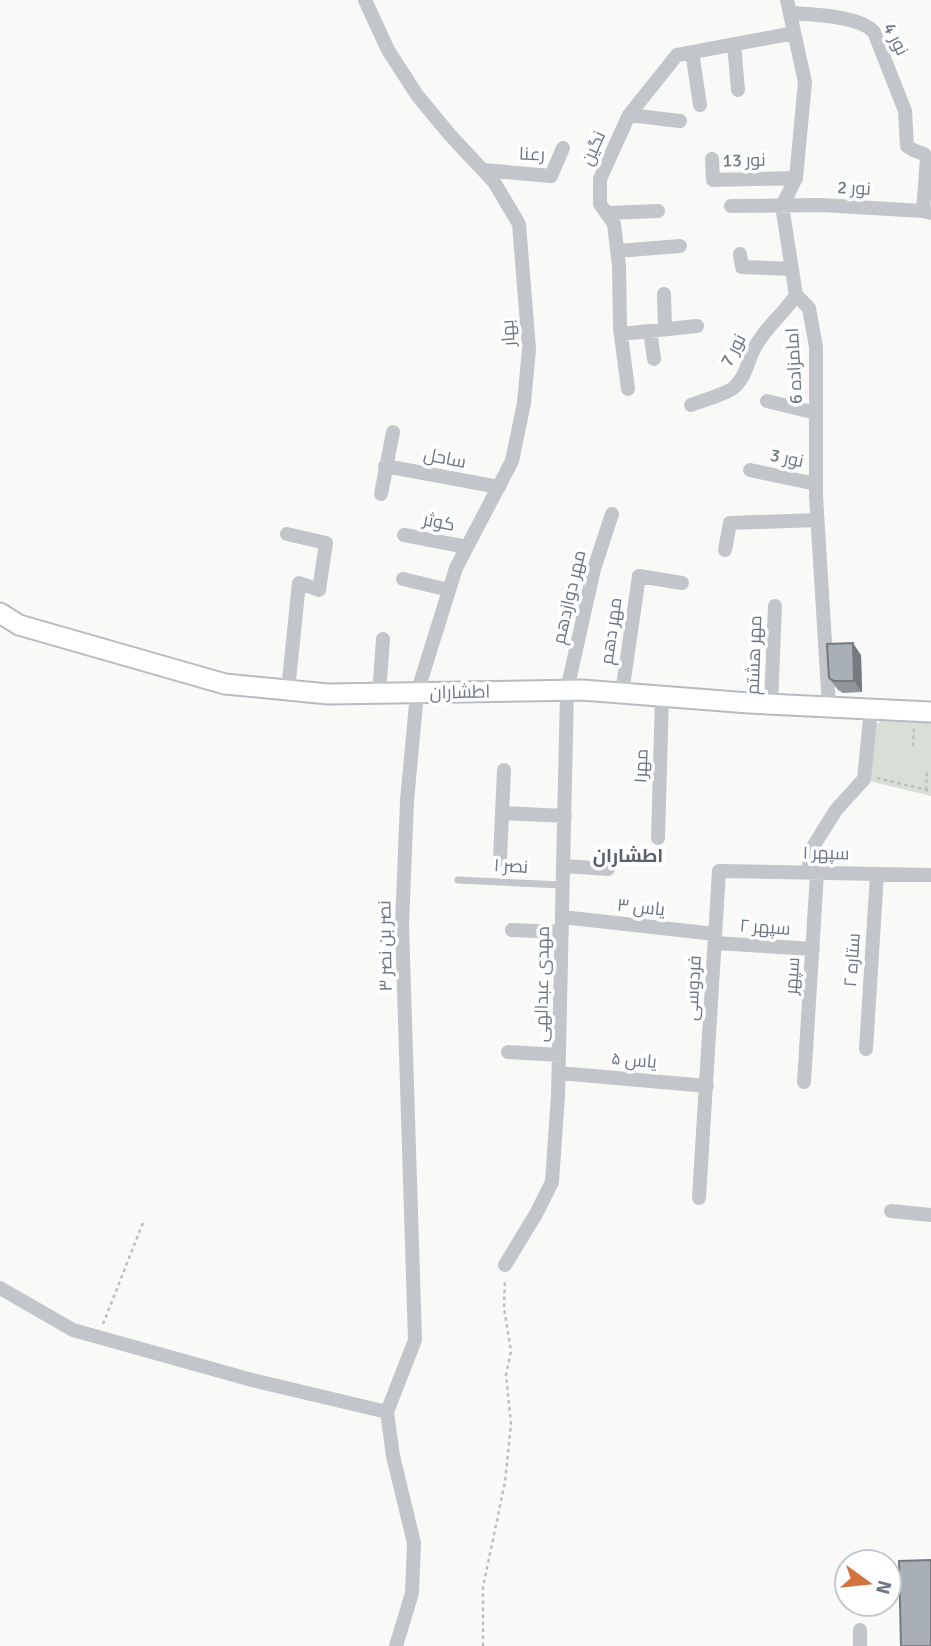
<svg xmlns="http://www.w3.org/2000/svg" width="931" height="1646" font-family="Signika,Cairo,sans-serif">
  <style>
    .green { fill: #d9ded7 }
    .lines { fill: none; stroke-linecap: round; stroke-linejoin: round }
    .secondary-casing { stroke: #b7babf; stroke-width: 23 }
    .path { stroke: #bcbec1; stroke-width: 2.5; stroke-dasharray: 3.5 3.5; stroke-linecap: butt }
    .lane { stroke: #c2c5c9; stroke-width: 7 }
    .street { stroke: #c2c5c9; stroke-width: 14 }
    .secondary { stroke: #fff; stroke-width: 19 }
    .wall { fill: #91969d }
    .shaded-wall { fill: #767a7f }
    .building { fill: #a9afb6; stroke: #767a7f; stroke-width: 2 }
    .labels { text-anchor: middle; dominant-baseline: central; stroke-width: 7; stroke-linejoin: round; paint-order: stroke }
    .street-label { font-size: 18px; fill: #6c7786; stroke: #fff }
    .neighbourhood-label { font-size: 19px; font-weight: bold; fill: #59616c; stroke: #fff }
  </style>
  <rect width="100%" height="100%" fill="#f9faf8"/>
  <path class="green" d="M883,719L931,721V796L869,781L873,728Z"/>
  <g class="lines">
    <defs>
      <path id="secondary" d="M0,613L19,625L225,684L328,694L582,690L749,703L931,712"/>
    </defs>
    <use href="#secondary" class="secondary-casing"/>
    <path class="path" d="M913,746L914,726
      M877,778L931,791
      M926,790L927,771
      M103,1324L144,1220
      M483,1646V1587L505,1482L511,1424L506,1375L511,1351L504,1308L505,1279"/>
    <path class="lane" d="M458,880L562,885"/>
    <path class="street" d="M365,0L388,50L417,95L450,135L494,182L519,224L529,349L524,403L512,461L456,568L417,693L407,801L402,925L415,1340L387,1412L393,1456L414,1543L412,1593L396,1646
      M787,0L805,82L796,178L782,206L796,295L809,308L816,347V496L829,707
      M790,13C812,14 860,16 874,32L905,111L907,146L913,150L924,154L927,158L923,211L931,213
      M734,44L738,90
      M692,52L700,105
      M629,115L680,121
      M712,159L713,180L796,178
      M483,170L551,176L563,148
      M731,206L821,205L923,211
      M607,213L658,211
      M617,251L680,246
      M740,254L742,267L792,269
      M664,294L665,329
      M650,331L654,359
      M621,334L697,326
      M628,389L620,328L619,266L614,224L600,204V179L629,115L677,55L794,33
      M767,401L816,413
      M691,405C704,400 720,396 732,389C745,379 747,364 753,351C763,329 783,315 796,295
      M385,466L499,487
      M750,470L816,484
      M381,494L393,432
      M287,534L326,543L319,590L299,583L288,690
      M404,535L467,547
      M725,550L730,523L817,520
      M403,579L449,590
      M379,693L383,639
      M622,693L639,576L682,583
      M771,704L775,606
      M503,813L565,816
      M658,838L662,696
      M500,859L504,770
      M563,866L608,869
      M808,872L811,850L836,810L864,779L871,709
      M562,917L715,934
      M512,930L562,932
      M715,943L813,949
      M866,1049L877,874
      M508,1052L559,1055
      M559,1073L707,1086
      M804,1082L817,873
      M699,1198L719,871L931,875
      M891,1211L931,1215
      M505,1265L536,1214L552,1182L558,1095L567,690L594,569L612,514
      M0,1288L73,1330L252,1380L387,1412
      M860,1630V1646"/>
    <use href="#secondary" class="secondary"/>
  </g>
  <path class="wall" d="M861,655L862,692L843,693L838,690L829,678Z"/>
  <path class="shaded-wall" d="M853,643L861,655L862,692L854,681Z"/>
  <path class="building" d="M853,643L854,681H834L829,678L827,644Z
    M931,1560V1646H901L899,1561Z"/>
  <g class="labels">
    <g class="street-label">
      <text transform="translate(896 39) rotate(63)">نور 4</text>
      <text transform="translate(593 148) rotate(-66)">نگین</text>
      <text transform="translate(532 154) rotate(2)">رعنا</text>
      <text transform="translate(744 160) rotate(-1)">نور 13</text>
      <text transform="translate(854 188) rotate(3)">نور 2</text>
      <text transform="translate(508 333) rotate(-94)">بهار</text>
      <text transform="translate(733 350) rotate(-62)">نور 7</text>
      <text transform="translate(794 366) rotate(-93)">امامزاده 6</text>
      <text transform="translate(445 458) rotate(11)">ساحل</text>
      <text transform="translate(787 458) rotate(12)">نور 3</text>
      <text transform="translate(439 522) rotate(11)">کوثر</text>
      <text transform="translate(569 597) rotate(-77)">مهر دوازدهم</text>
      <text transform="translate(611 631) rotate(-82)">مهر دهم</text>
      <text transform="translate(754 655) rotate(-88)">مهر هشتم</text>
      <text transform="translate(460 692) rotate(-1)">اطشاران</text>
      <text transform="translate(641 766) rotate(-88)">مهر۱</text>
      <text transform="translate(826 853) rotate(1)">سپهر ۱</text>
      <text transform="translate(511 866) rotate(3)">نصر ۱</text>
      <text transform="translate(641 907) rotate(6)">یاس ۳</text>
      <text transform="translate(765 927) rotate(4)">سپهر ۲</text>
      <text transform="translate(385 946) rotate(-91)">نصر بن نصر ۳</text>
      <text transform="translate(852 960) rotate(-86)">ستاره ۲</text>
      <text transform="translate(792 976) rotate(-86)">سپهر</text>
      <text transform="translate(542 984) rotate(-89)">مهدی عبدالهی</text>
      <text transform="translate(693 988) rotate(-87)">فردوسی</text>
      <text transform="translate(634 1060) rotate(5)">یاس ۵</text>
    </g>
    <g class="neighbourhood-label">
      <text x="628" y="856">اطشاران</text>
    </g>
  </g>
  <g transform="translate(868 1583) rotate(105)"><circle r="33" fill="#ffffff" stroke="#c4c9cf" stroke-width="2"/>
  <path d="M0-5L12 26L0 18L-12 26Z" fill="#d3733f"/>
  <text y="-10" font-size="19" font-weight="bold" text-anchor="middle" fill="#6c7786">N</text>
  </g>
</svg>
